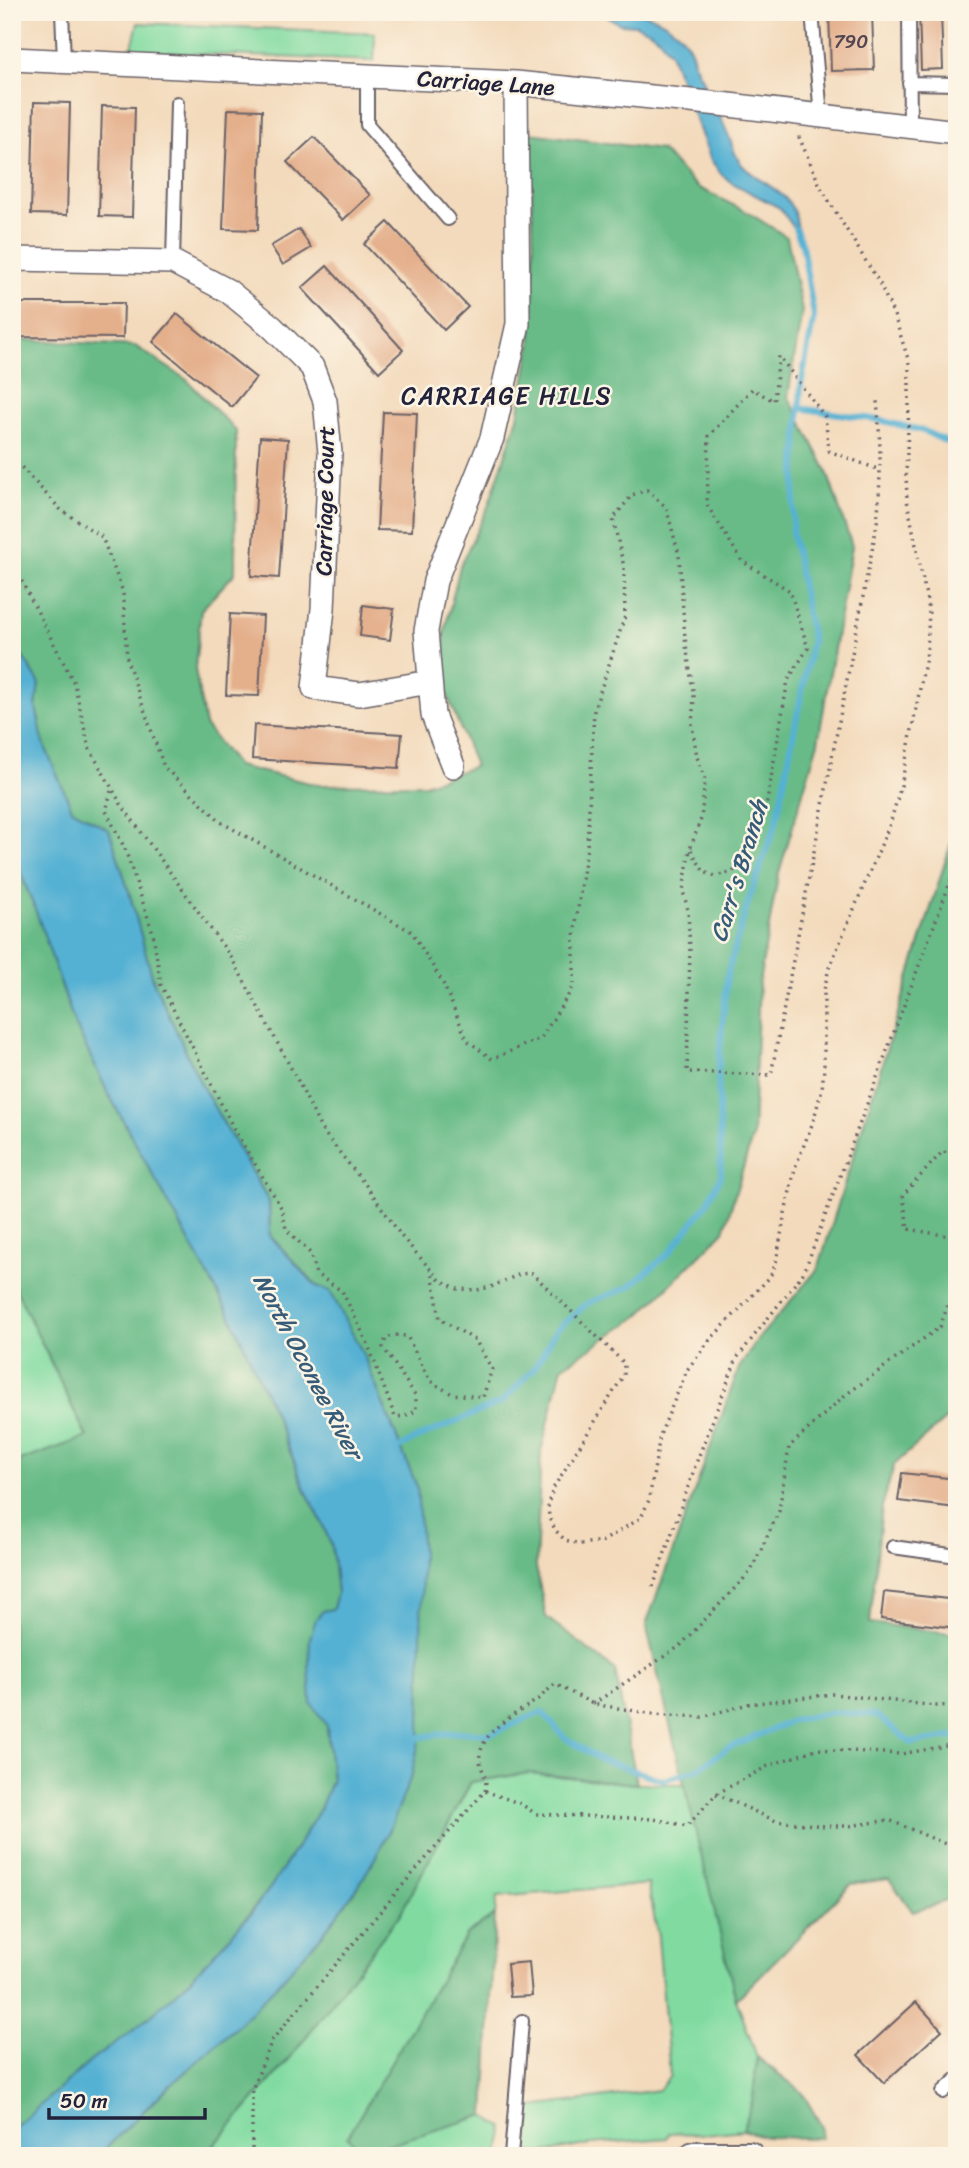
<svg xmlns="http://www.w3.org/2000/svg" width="969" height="2168" font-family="Sriracha,sans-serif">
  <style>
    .green { fill: #81dba1; stroke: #527e6e; stroke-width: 2 }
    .forest { fill: #68bb87; stroke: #456e61; stroke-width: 2 }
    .water { fill: #55b1d3; stroke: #3c6a87; stroke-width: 2 }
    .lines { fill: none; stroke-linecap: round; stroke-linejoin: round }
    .stream { stroke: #55b1d3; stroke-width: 6 }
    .building { fill: #e4af8b }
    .service-casing { stroke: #6b6268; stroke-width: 16 }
    .minor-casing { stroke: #6b6268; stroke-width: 26 }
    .tertiary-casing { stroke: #6b6268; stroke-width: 32 }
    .path { stroke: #6b6268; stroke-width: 3.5; stroke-dasharray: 2 5; stroke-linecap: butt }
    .service { stroke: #fff; stroke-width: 12 }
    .minor { stroke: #fff; stroke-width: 23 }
    .tertiary { stroke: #fff; stroke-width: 28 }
    .labels { text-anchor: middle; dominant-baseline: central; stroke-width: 5; stroke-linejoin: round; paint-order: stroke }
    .number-label { font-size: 19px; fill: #52454f }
    .street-label { font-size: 23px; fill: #22223b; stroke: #fcf5e5 }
    .neighbourhood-label { font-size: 24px; letter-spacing: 2px; fill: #22223b; stroke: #fcf5e5 }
    .water-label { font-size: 24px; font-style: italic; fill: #365b78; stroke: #fcf5e5 }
  </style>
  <rect width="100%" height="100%" fill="#fcf5e5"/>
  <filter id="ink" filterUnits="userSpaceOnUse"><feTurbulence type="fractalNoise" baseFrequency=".0143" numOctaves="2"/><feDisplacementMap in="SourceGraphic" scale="14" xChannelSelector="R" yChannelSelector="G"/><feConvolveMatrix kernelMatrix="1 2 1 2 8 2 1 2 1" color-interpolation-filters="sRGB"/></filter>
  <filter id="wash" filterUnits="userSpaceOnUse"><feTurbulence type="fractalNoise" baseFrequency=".00686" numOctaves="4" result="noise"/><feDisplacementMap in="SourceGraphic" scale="28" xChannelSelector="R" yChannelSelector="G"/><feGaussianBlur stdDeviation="1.57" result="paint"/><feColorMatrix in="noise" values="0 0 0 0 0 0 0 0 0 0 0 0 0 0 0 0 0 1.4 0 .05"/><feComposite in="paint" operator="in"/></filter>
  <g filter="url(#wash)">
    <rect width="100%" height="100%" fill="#f3dabc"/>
    <path class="green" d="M138,23L375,33L374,61L131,51Z
      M12,1281L87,1438L12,1464Z
      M529,1773L637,1784H685L736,1999L757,2057L753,2099L743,2130L705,2134L669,2133L667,2138L592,2144L542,2153L528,2151L521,2147L525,2108L659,2090L670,2076L658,1937L648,1884L497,1897L495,1915L467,1934L360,2152L485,2115L495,2123L504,2127L499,2152L496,2156H205L289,2059L400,1914L471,1782Z"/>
    <path class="forest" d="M530,133L661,150L697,187L749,213L787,237L802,311L788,396L826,469L852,546L818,742L778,876L759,982L753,1135L724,1231L639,1316L562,1367L541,1452L536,1567L546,1617L615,1670L637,1784L529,1773L471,1782L400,1914L289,2059L205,2156H98L167,2088L237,2026L322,1935L359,1885L375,1858L389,1831L412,1774L417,1487L363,1355L330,1291L317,1286L270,1236L269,1201L202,1086L154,983L129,892L109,830L72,809L54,771L42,737L36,707L39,682L12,641V339L135,346L187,380L236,431L235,573L201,610L195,669L205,725L237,766L318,785L425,784L475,766L442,681L445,629L460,566L488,507L518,417L531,346L534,261Z
      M957,824V1409L894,1465L882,1507L870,1623L957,1634V1897L913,1912L889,1879L851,1884L736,2000L646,1625L739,1368L757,1340L818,1269Z
      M12,851L37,914L74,1022L108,1093L232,1319L274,1412L306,1491L321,1520L332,1547L337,1593L333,1609L323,1611L311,1702L327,1726L332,1780L320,1809L304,1836L270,1888L231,1936L188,1982L142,2023L92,2060L12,2130V1464L87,1437L12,1281Z
      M495,1915L485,2115L360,2153L348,2136L467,1934Z
      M757,2057L802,2092L822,2127L821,2138L766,2137L743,2130L753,2099Z"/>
    <path class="water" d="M600,12C613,12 627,11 640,13C664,18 692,37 694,63C706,88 719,112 729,137C733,146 735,159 743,166C767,190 797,190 798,234L780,208L732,183L722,175L711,160L670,53L660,39L648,30L636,25L620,24Z
      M12,641L39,682L36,707L43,742L72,809L109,830L129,892L154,983L202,1086L269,1202L270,1236L316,1286L330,1291L363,1354L417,1487L422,1553L420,1737L412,1774L389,1831L375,1858L359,1885L322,1935L281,1981L237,2026L167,2088L98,2156H12V2130L92,2060L142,2023L188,1982L251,1913L270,1888L304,1836L320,1809L332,1780L327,1726L311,1703L309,1664L310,1638L316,1619L323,1611L333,1609L337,1593L332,1547L321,1520L306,1491L274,1412L232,1319L108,1093L74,1022L37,914L12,851Z"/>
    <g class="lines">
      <path class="stream" d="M799,408L879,420L924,431L957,447
        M394,1451L415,1439L502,1402L534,1369L557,1329L588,1303L629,1287L669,1253L707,1204L721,1175L718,1072L727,975L749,899L776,823L812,640L792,532L801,385L814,316L802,244L795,228
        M416,1740L420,1737L458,1732L491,1734L542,1712L564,1737L599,1759L663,1780L696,1770L728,1748L794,1720L833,1712L876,1715L911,1743L957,1736"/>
    </g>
    <g id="blocks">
      <path class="building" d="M829,12H872L874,70L831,71Z
        M919,12H941L943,69L921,70Z
        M34,102L70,103L67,215L31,214Z
        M102,106L135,107L132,217L99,216Z
        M228,109L262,110L258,230L223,229Z
        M314,137L370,195L343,220L287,162Z
        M388,222L468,307L444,330L364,244Z
        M299,229L311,248L283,265L271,246Z
        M327,266L403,350L379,372L302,288Z
        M16,303H124L123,338L16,337Z
        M177,314L256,378L232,407L153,342Z
        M383,412L417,413L412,531L377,530Z
        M260,437L288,439L279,578L251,576Z
        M363,605L394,609L390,640L360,636Z
        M230,614L263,616L259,696L226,695Z
        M254,725L402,734L399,768L252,759Z
        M902,1473L957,1479V1508L898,1501Z
        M884,1592L957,1600V1628L881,1619Z
        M529,1962L532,1996L510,1997L507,1964Z
        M916,2002L942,2030L884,2083L858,2055Z"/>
    </g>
  </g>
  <g filter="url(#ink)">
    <use href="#blocks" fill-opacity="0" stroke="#6b6268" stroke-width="2"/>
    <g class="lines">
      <defs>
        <path id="service" d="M62,12L64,61
          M812,12L821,116
          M909,12L910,127
          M367,75V125L448,219
          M909,83L957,84V79
          M173,262L177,103
          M893,1547L957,1556
          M943,2092L957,2079
          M511,2156L522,2021"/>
        <path id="minor" d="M12,59L516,83L729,105L957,132
          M12,259L173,262L228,291L272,327L312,367L325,401L330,453L323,609L314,688L359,694L430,682
          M453,766L433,715L426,631L435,581L492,438L518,324L516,83"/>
        <path id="tertiary" d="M694,2156H749"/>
      </defs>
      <use href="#service" class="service-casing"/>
      <use href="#minor" class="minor-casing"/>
      <use href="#tertiary" class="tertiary-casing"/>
      <path class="path" d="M12,457L61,510L102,537L123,592L127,660L164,767L221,822L412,932L443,983L467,1040L492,1059L541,1038L574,986V936L587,847L594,710L625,616L624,567L613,519L632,495L647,490L666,507L679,555L685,638L694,697L692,725L697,757L705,780L701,819L690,849L683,891L688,910L690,950L687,1072L771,1075L877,524C881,483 881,443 877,401
        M12,562L74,683L89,748L121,804L231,957L298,1081L321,1129L368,1188L402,1237L440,1280L458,1289L477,1290L491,1287L520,1274L532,1273L624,1363V1375L554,1487L548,1503L549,1518L556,1531L565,1540L580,1544L603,1541L641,1518L649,1500L660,1435L687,1370L709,1341L770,1277L776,1263L784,1218L795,1168L813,1122L822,1089L824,1068V990L829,968L890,824L901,786L927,652L929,611L907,500L906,473L909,405V362L894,315L880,284L821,188L799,137V133
        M111,791L106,811L125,849L153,933L161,985L234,1129L282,1209L286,1229L310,1253L316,1274L342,1291L367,1342L395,1417L405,1416L416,1411V1396L383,1347L386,1338L395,1335L407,1336L430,1381L452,1394L483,1397L492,1369L475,1340L440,1319L432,1272
        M691,850L704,872L715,876L733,872L764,819L788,680L808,648L790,591L742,561L707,505L709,436L752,389L774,401L779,356L825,417L829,451L880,470
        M957,1161L943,1151L903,1195L908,1229L949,1236L957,1251
        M653,1587L698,1458L737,1358L804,1272L957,864
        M593,1704L680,1646L751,1571L779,1511L789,1447L844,1396L940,1327L957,1279
        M485,1791C489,1778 478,1767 480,1754C486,1726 518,1714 538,1699C544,1694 549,1689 555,1684L593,1704L654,1714L702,1717L748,1704L833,1694L937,1706L957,1705
        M716,1794L776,1821L825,1826H849L889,1820L957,1849
        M252,2156V2090L272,2040L407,1880L485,1791L521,1804L536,1814L654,1819L687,1826L716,1794L768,1766L816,1749L901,1754L957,1744"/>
      <use href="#service" class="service"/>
      <use href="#minor" class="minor"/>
      <use href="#tertiary" class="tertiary"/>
    </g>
  </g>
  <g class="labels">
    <g class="number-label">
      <text x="851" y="41">790</text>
    </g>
    <g class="street-label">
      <text transform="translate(486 83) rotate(4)">Carriage Lane</text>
      <text transform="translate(325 501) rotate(-89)">Carriage Court</text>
    </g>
    <g class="neighbourhood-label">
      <text x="507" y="396">CARRIAGE HILLS</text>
    </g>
    <g class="water-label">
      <text transform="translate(739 871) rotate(-73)">Carr's Branch</text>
      <text transform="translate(308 1366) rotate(62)">North Oconee River</text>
    </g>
  </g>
  <rect width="969" height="2168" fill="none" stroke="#fcf5e5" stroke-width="42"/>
  <path d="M49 2108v10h156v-10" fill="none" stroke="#22223b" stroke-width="3.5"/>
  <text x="60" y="2108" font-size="21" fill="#22223b" stroke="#fcf5e5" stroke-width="5" paint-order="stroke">50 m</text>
</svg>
